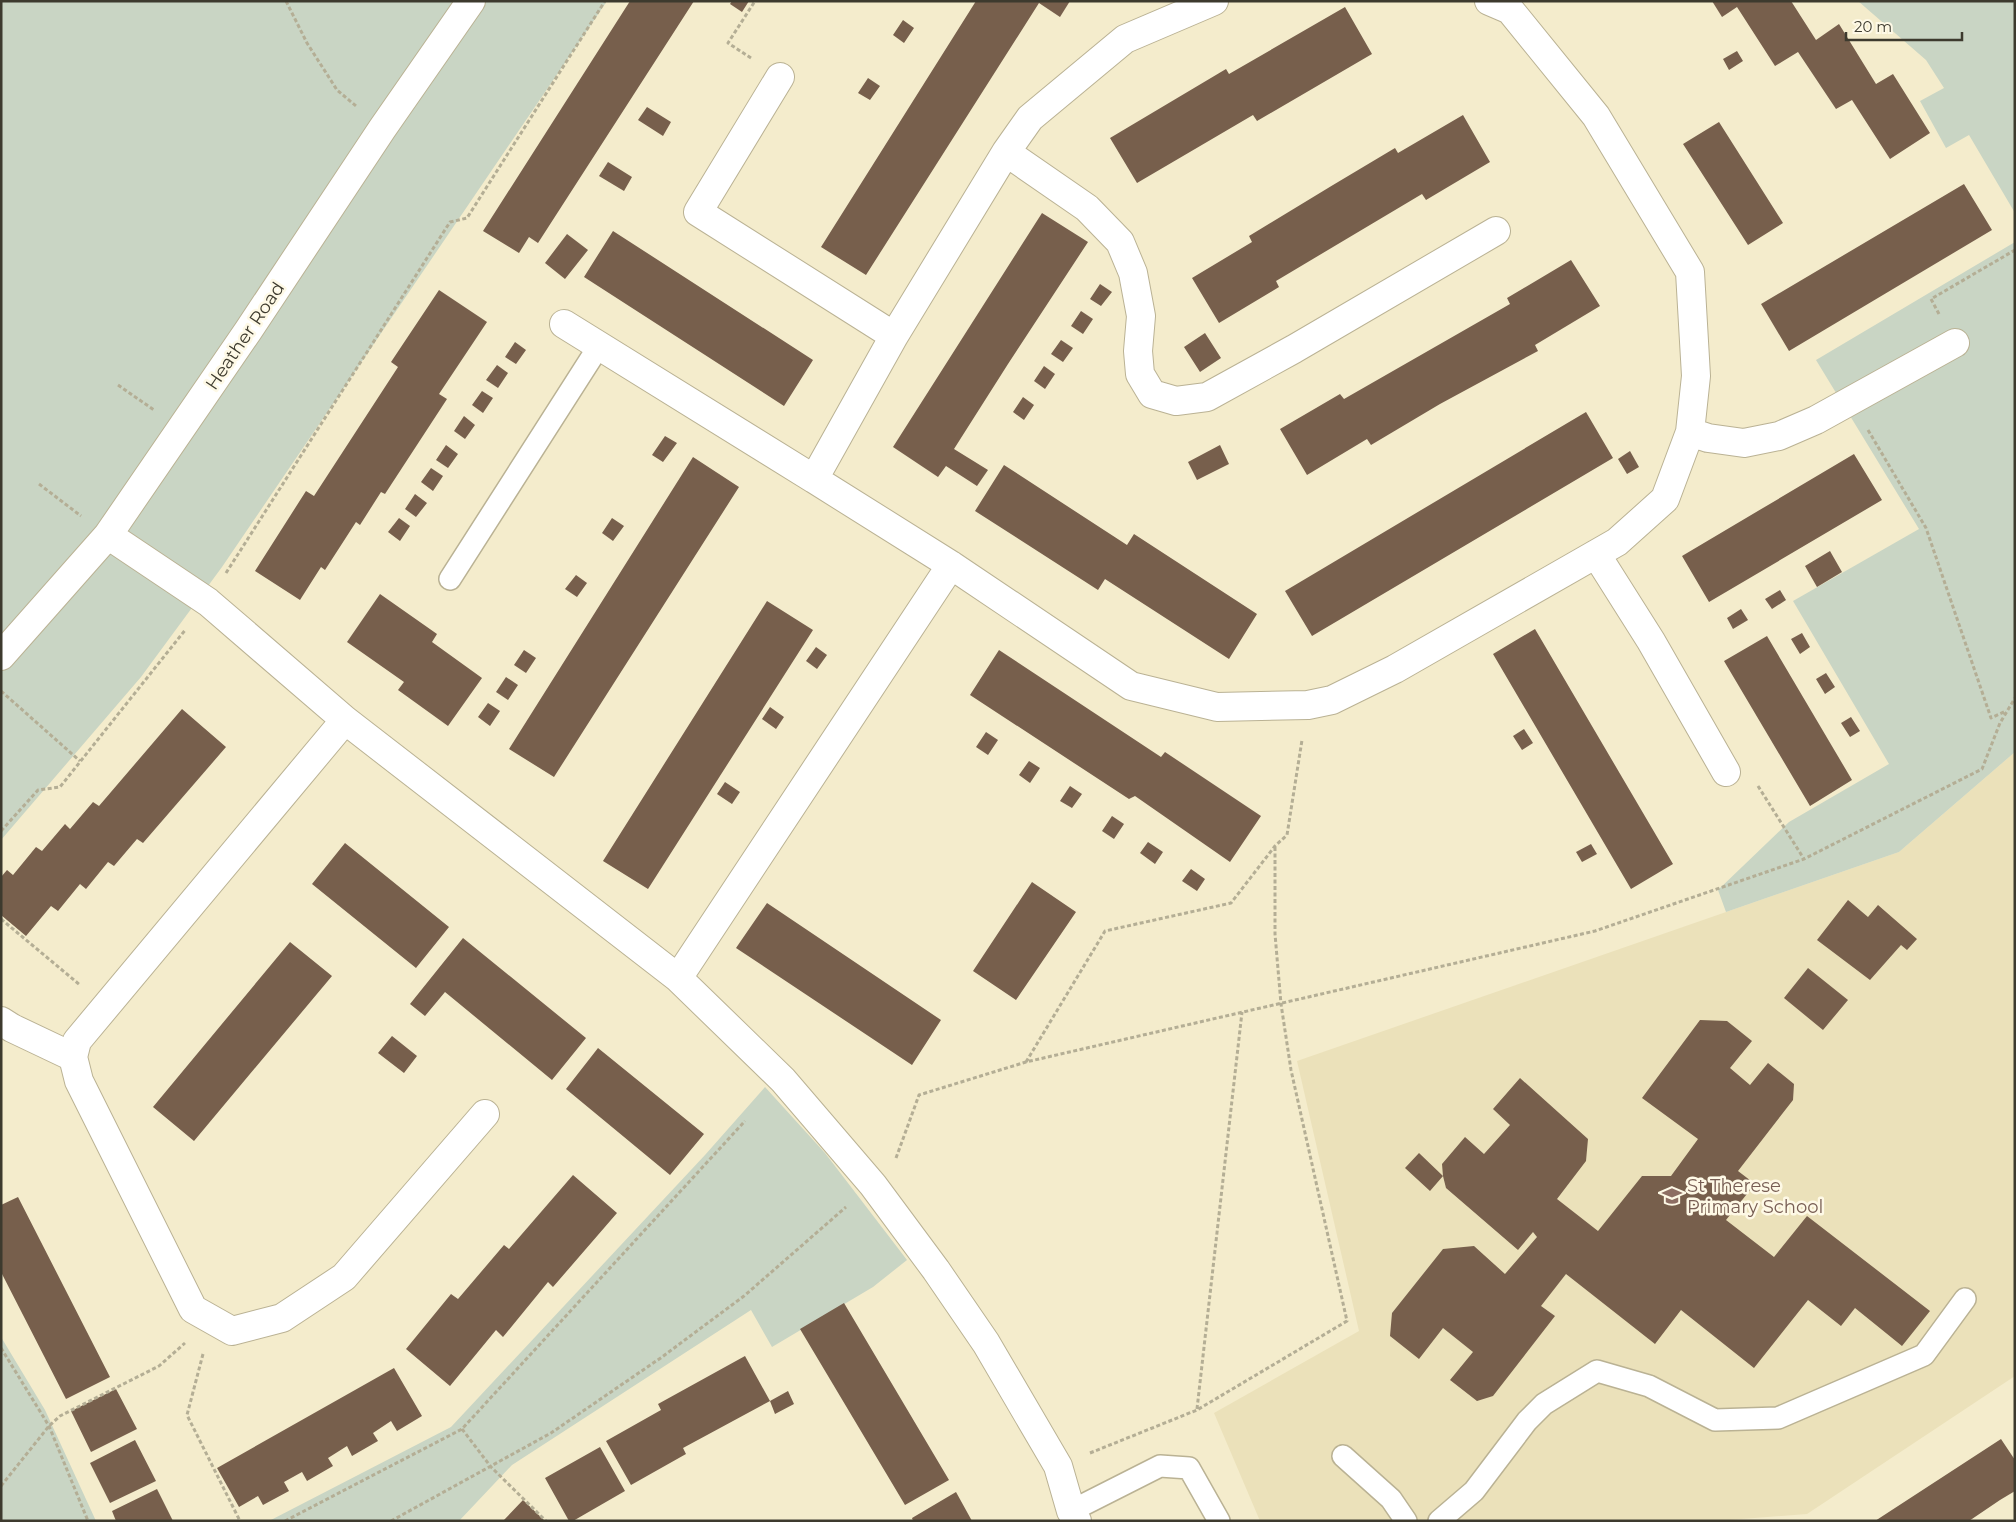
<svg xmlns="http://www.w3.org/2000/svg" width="2016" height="1522" font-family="Montserrat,sans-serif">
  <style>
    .built { fill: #ebe1ba }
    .green { fill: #c9d5c4 }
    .building { fill: #775f4c }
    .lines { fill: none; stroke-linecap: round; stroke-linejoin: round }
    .lane-casing { stroke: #bab294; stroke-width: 24 }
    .street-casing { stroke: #bab294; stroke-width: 30 }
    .path { stroke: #b4ae95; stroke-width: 3; stroke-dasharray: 4 2.5; stroke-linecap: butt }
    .lane { stroke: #fff; stroke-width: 21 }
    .street { stroke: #fff; stroke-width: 28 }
    .labels { text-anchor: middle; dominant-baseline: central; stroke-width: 5; stroke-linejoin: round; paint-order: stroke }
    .street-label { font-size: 18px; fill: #3d3a2e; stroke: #fef9e6 }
    .education-label { font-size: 18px; fill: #785e54; stroke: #fef9e6; text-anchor: start }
  </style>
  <rect width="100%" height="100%" fill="#f4eccc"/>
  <path class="built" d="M2015,752V1376L1807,1514L1716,1521H1260L1214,1413L1359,1331L1297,1061L1899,852Z"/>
  <path class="green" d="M1,1H607L222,567L141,677L1,840Z
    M1858,1H2015V213L1969,135L1946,148L1920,101L1944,88L1926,60Z
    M2015,242V752L1899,852L1726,912L1718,890L1789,822L1889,764L1793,601L1919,529L1816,360Z
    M765,1087L825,1153L907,1260L873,1287L772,1347L751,1310L512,1465L459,1521H269L451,1427L705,1155Z
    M1,1337L45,1410L96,1521H1Z"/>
  <path class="building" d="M630,1H694L538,243L529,237L519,253L483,231Z
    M732,1H749L742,12L730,4Z
    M976,1H1070L1060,17L1039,3L866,275L821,247Z
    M1712,1H1791L1816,40L1839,24L1876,84L1893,74L1930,133L1890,159L1852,100L1836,109L1798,52L1775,66L1737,7L1722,17Z
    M1345,7L1372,54L1257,121L1253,115L1137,183L1110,138L1226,69L1229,74Z
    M903,20L914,28L904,43L893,35Z
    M1737,51L1743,61L1729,70L1723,59Z
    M868,78L880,86L870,100L858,93Z
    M647,107L671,122L663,136L638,120Z
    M1463,115L1490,162L1426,200L1422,194L1333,247L1276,281L1279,287L1219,323L1192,278L1252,242L1249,236L1333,185L1395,148L1398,153Z
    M1719,122L1783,223L1748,245L1683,144Z
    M608,162L632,177L624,191L599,176Z
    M1964,184L1992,230L1789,351L1761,304Z
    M1042,213L1088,242L1008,364L954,449L988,470L977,486L946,466L938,477L893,447Z
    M613,231L813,360L784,406L584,277Z
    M567,234L588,250L565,279L545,263Z
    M1571,260L1600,306L1535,345L1538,351L1440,404L1371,445L1367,439L1307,475L1280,429L1340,394L1344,399L1510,304L1507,298Z
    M1100,284L1112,292L1101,306L1090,299Z
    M439,290L487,322L439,394L447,399L385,494L381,492L360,525L356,522L325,570L321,567L300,600L255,571L306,491L314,496L398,367L391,362Z
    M1081,311L1093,319L1083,334L1071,326Z
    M1205,333L1221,358L1200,372L1184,347Z
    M1061,340L1073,348L1063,362L1051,354Z
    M515,342L526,350L516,364L505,357Z
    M497,365L508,373L498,388L486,380Z
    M1044,366L1055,374L1045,389L1034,381Z
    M482,391L493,398L483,413L472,405Z
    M1023,397L1034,405L1024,420L1013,412Z
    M1586,412L1613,458L1312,636L1285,591Z
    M464,416L475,425L465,439L454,431Z
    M665,436L677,443L663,462L652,455Z
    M446,445L458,454L448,468L436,460Z
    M1220,445L1229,464L1197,480L1188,462Z
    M1630,451L1639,467L1627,474L1618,459Z
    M1854,454L1882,500L1709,602L1682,556Z
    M693,457L739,487L554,777L509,749Z
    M1004,465L1127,545L1134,534L1257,614L1229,659L1105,579L1098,590L975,511Z
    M431,468L443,476L433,491L421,482Z
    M415,494L427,503L416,517L405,509Z
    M399,518L410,526L400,541L388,532Z
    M612,518L624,526L613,541L602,533Z
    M1830,551L1842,572L1817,587L1805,566Z
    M576,575L587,583L577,597L565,589Z
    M1780,590L1786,600L1772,609L1765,599Z
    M380,594L437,634L432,642L482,678L448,726L398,690L404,682L347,642Z
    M767,601L813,630L648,889L603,861Z
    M1741,609L1748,620L1733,629L1727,618Z
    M1535,629L1673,864L1631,889L1493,654Z
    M1802,633L1810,647L1800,654L1791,639Z
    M1767,636L1852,780L1810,806L1724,661Z
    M816,647L827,655L817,669L806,661Z
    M524,650L536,658L526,673L514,665Z
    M999,650L1161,757L1165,752L1261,816L1230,862L1135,796L1129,799L970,695Z
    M1826,673L1835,687L1825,694L1816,679Z
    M506,677L518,685L508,700L496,692Z
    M488,703L500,711L490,726L478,717Z
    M770,707L784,717L776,729L762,719Z
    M182,709L226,747L143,843L137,839L114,866L108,862L86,889L80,884L58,911L51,906L26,936L1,915V877L7,870L13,875L36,847L42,851L65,824L70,829L93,802L99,806Z
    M1851,717L1860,731L1850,737L1841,723Z
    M1524,729L1533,743L1522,750L1513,736Z
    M986,732L998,740L988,755L976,747Z
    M1029,761L1040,768L1030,783L1019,775Z
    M725,782L740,792L732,804L717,794Z
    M1070,786L1082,794L1072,808L1060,801Z
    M1112,816L1124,824L1114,839L1102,831Z
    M1148,842L1163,852L1155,864L1140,853Z
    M345,843L449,927L416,968L312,884Z
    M1591,844L1597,854L1582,862L1576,852Z
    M1191,869L1205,879L1197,891L1182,881Z
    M1032,882L1076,912L1016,1000L973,971Z
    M1848,900L1868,917L1878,905L1917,939L1907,950L1901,945L1870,980L1817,940Z
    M767,903L941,1020L912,1065L736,948Z
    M463,938L586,1038L552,1080L445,992L425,1016L410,1004Z
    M290,942L332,976L194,1141L153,1107Z
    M1808,968L1848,1000L1823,1030L1784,998Z
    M1700,1020L1727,1021L1752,1041L1730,1068L1750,1085L1768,1063L1794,1084L1793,1100L1738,1171L1755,1184L1726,1220L1774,1257L1807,1216L1930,1311L1902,1346L1855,1308L1841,1326L1808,1300L1754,1368L1681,1310L1655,1344L1566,1274L1541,1306L1555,1316L1493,1396L1477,1401L1450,1380L1473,1352L1443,1328L1419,1359L1390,1336L1392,1313L1443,1249L1474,1246L1505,1274L1537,1237L1533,1232L1518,1250L1446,1188L1443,1176L1430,1191L1405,1168L1419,1153L1443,1176L1442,1164L1465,1137L1484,1154L1510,1125L1493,1109L1520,1078L1588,1139L1586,1161L1557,1199L1598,1231L1642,1176H1671L1698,1139L1642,1098Z
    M392,1036L417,1056L404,1073L378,1053Z
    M598,1048L704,1134L670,1175L566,1089Z
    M573,1175L617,1213L553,1287L548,1282L503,1337L496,1330L450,1386L406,1349L451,1294L458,1299L504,1245L509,1249Z
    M18,1197L110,1377L66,1399L1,1272V1205Z
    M844,1303L949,1480L905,1505L800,1329Z
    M745,1356L770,1401L788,1391L794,1404L775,1414L770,1401L683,1448L686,1454L631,1485L606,1441L661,1410L658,1404Z
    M394,1368L422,1416L397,1431L391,1421L373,1433L378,1441L352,1456L347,1446L328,1458L333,1466L307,1481L302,1472L284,1482L289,1491L263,1505L258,1496L239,1507L217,1468Z
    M116,1389L137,1429L91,1452L71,1411Z
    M2001,1439L2015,1460V1491L2000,1500L1969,1521H1875Z
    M135,1440L156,1481L110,1503L90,1463Z
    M600,1447L625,1491L573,1521H569L545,1478Z
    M157,1489L173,1521H116L112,1511Z
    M956,1492L972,1521H913L912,1518Z
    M523,1500L545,1521H503Z"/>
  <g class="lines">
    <defs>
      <path id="lane" d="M450,579L599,346
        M1343,1456L1391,1499L1406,1521
        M1071,1511L1160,1466L1189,1468L1219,1521
        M1439,1521L1474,1491L1527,1421L1544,1404L1597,1371L1649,1386L1715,1420L1778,1418L1924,1355L1965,1299"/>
      <path id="street" d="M1214,1L1125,39L1030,118L1006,152L894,336L814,479L951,565L1131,686L1217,707L1308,705L1332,700L1395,669L1617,542L1665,499L1690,432L1696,376L1690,272L1596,116L1510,10L1489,1
        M780,77L698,212L894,336
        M1006,152L1087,208L1120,242L1133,273L1141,316L1138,351L1140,374L1152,394L1176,401L1207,397L1294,349L1496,231
        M564,324L814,479
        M1690,432L1708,438L1744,443L1779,436L1816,420L1955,343
        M108,535L208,602L345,720L678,978L783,1080L873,1185L936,1270L986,1343L1058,1466L1071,1511L1077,1521
        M1596,554L1651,641L1726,772
        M1,656L108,535L248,331L382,129L471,1
        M345,720L77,1041L73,1057L79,1081L193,1309L232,1331L282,1318L344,1277L485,1114
        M678,978L951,565
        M1,1021L12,1028L73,1057"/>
    </defs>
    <use href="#lane" class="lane-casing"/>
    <use href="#street" class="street-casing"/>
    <path class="path" d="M286,1L307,43L337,90L356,106
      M751,58L728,43L755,1
      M1939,314L1931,299L2015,250
      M118,385L154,410
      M1868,430L1926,528L1991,718L2006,711
      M39,484L81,516
      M226,573L450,222L467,218L605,1
      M1,691L80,761
      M1758,786L1804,859
      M1,831L38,790L60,787L186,629
      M1,919L80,985
      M1026,1062L1105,931L1231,903L1275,846L1287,835L1302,740
      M896,1158L919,1095L1026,1062L1595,931L1804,859L1982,769L2000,723L2015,698
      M1,1348L49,1426L88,1521
      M203,1354L187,1415L240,1521
      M1197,1409L1242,1012
      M462,1429L491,1467L546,1521
      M1090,1453L1197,1410L1347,1321L1291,1070L1281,1004L1275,934V846
      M1,1486L49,1426L60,1416L159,1366L185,1343
      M285,1521L462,1429L745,1121
      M391,1521L551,1433L662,1357L744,1296L846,1207"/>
    <use href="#lane" class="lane"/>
    <use href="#street" class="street"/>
  </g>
  <defs>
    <symbol id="school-bare" viewBox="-9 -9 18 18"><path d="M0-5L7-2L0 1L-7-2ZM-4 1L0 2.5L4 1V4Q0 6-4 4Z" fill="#8d6e63" stroke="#fef9e6" stroke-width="2.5" paint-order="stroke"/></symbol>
  </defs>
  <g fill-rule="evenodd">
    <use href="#school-bare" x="1658" y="1182" width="28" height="28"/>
  </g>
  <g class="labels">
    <g class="street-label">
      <text transform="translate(245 336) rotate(-56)">Heather Road</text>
    </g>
    <g class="education-label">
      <text x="1687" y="1186">St Therese<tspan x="1687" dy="21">Primary School</tspan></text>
    </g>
  </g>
  <rect width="2016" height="1522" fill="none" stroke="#3d3a2e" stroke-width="5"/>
  <path d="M1846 32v8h116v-8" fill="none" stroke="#3d3a2e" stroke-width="2.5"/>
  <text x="1854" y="32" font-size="15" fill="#3d3a2e" stroke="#fef9e6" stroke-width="4" paint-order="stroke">20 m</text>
</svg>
